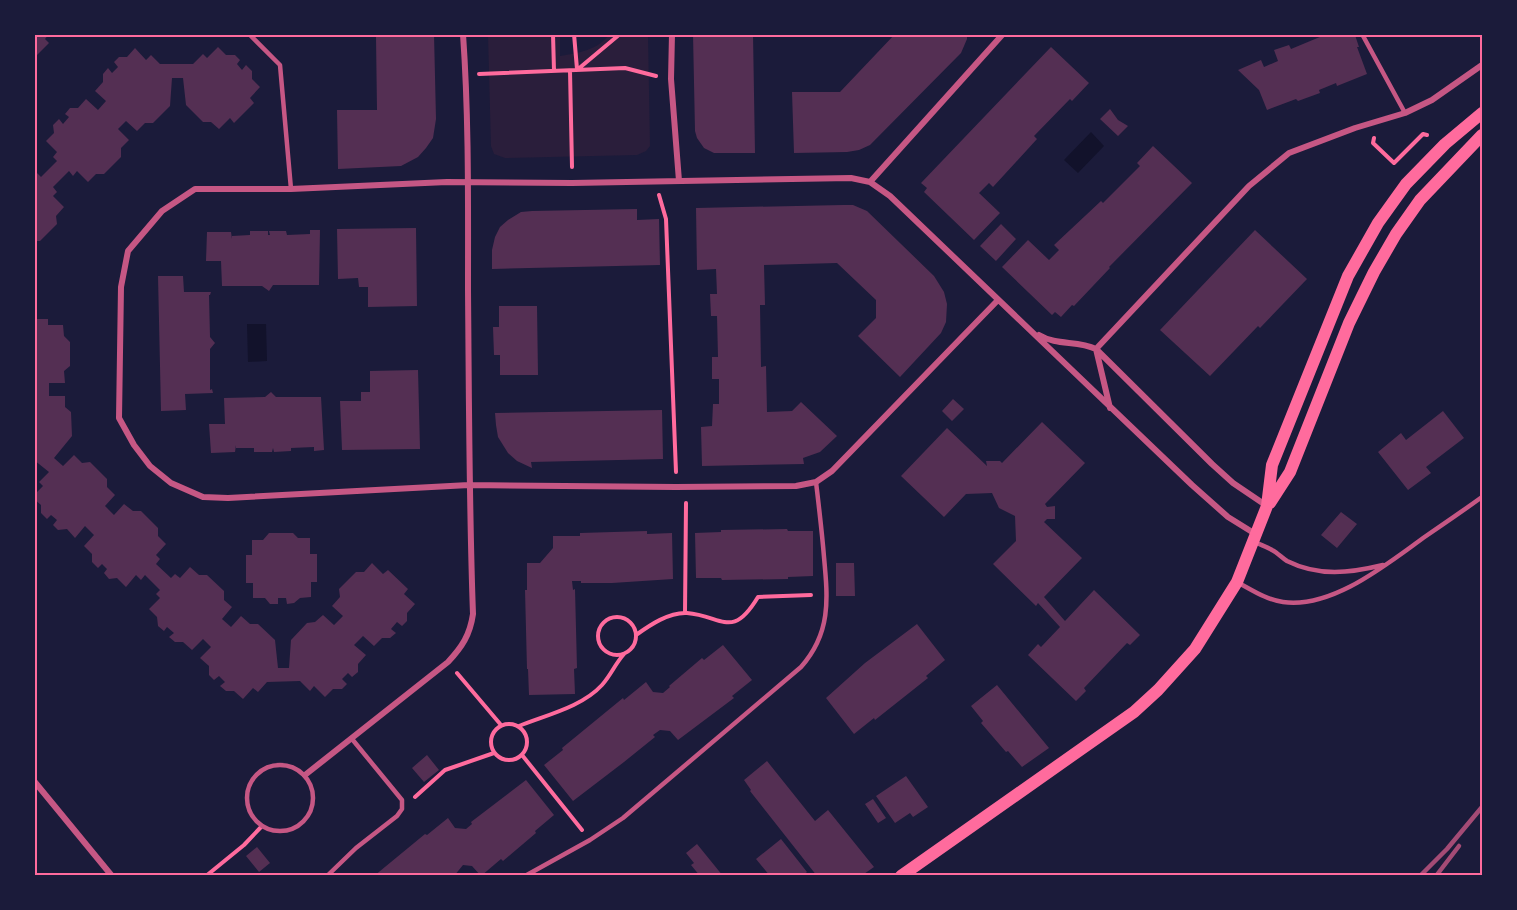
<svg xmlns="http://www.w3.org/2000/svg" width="1517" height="910" font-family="Overpass,sans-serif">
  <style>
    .green { fill: #2a1e3b }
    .water { fill: #12122b }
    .building { fill: #542f53 }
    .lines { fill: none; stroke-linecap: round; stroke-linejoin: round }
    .path { stroke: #ff6b9d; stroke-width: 4 }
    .service { stroke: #c65784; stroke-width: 4.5 }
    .minor { stroke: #c65784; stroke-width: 6 }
    .secondary { stroke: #ff6b9d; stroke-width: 12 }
    .rail { stroke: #a44b75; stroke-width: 4.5 }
    .neatline { fill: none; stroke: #ff6b9d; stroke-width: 2 }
  </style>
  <rect width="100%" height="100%" fill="#1b1b3a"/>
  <path class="green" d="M488,35H560V56C579,53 597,50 609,35H648L650,146L646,151L637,155L505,158L494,154L491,146Z"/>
  <path class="water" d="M1091,132L1104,146L1078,173L1064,160Z
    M247,324H266L267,361L248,362Z"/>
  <path class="building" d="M34,34H49L45,39L49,43L34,58Z
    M388,34H434L436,119L433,138L426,148L418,157L401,166L338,169L337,110H377L376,37L388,36Z
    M693,34H753L755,153H714L704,148L697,138L695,131Z
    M895,34H967V39L961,53L870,145L859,150L847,152L794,153L792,92H840Z
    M1327,34L1355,35L1359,47H1357L1367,74L1337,86L1336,83L1319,90L1320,93L1298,101L1296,99L1267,110L1259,90L1238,70L1261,60L1264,67L1278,61L1274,50L1289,45L1291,49Z
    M218,47L226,55H235L240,60L237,64L242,70L246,65L252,71V79L260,87L250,98L254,103L234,123L230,118L219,129L211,122H203L186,105L183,78H172L170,106L153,123H145L137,131L126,121L118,129L129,140L121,148V157L104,174H96L88,182L77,171L73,176L69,171L53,187L57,192L53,196L64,207L56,216L57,224L40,241H34V176L37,173L41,177L57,161L53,157L57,152L46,141L54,133L53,125L59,119L63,124L69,117L65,114L70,108H78L86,99L98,110L106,101L95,91L103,82V74L108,68L112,73L118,67L114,62L119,57H127L135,48L146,60L151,55L160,64H193L203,54L207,58Z
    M1051,47L1089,83L1072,101L1070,99L1034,136L1037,139L993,187L989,183L979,193L1000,213L974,240L924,192L927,188L921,183Z
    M1110,109L1118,120L1128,126L1118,136L1100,119Z
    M1153,146L1192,183L1109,267L1110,268L1074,306L1072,305L1061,317L1055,312L1052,315L1002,267L1028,240L1049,260L1059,250L1054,245L1101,201L1103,203L1140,166L1137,163Z
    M843,205H853L867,211L934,276L944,292L947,304L946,322L941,333L900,377L858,336L876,318V300L837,263L764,265L765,305H760L761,367L766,366L767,412L792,411L801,402L837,436L820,452L803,458L804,464L702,466L701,427L712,426L713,404H719V379H712V357H718L717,316H711L710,294H717L716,269L697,270L696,208Z
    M637,209V220L659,219L660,265L492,269V250L495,237L500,227L508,220L521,212L532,211Z
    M1001,224L1016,239L996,261L980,246Z
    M416,228L417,306L368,307V287H359L358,278L338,279L337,229Z
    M310,230H320L319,285H273L269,291L262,286H222L221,261H206L207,232H231L232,239V236L250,235V231H268V235H270L269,231H286L287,235L310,234Z
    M1255,230L1307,279L1260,328L1258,326L1210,376L1160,330Z
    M158,276H183L184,292H211L210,295H209L210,337L215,343L210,349V390L212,389L213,393L185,394L186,410L161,411Z
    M499,306H537L538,375H500V355H494L493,327H499Z
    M34,319H48V325H63L64,336L70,342V366L64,371L65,383H49V396H65V407L71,412L72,436L54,458L63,466L74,455L82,463L90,462L107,479V487L115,495L105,506L114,515L124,504L133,511H141L158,528V536L166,544L156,555L160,559L156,564L171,578L175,574L180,578L190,567L199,575H207L224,591V600L232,607L222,619L231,627L241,616L250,624H258L275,640L278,668H289L291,640L307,623L315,622L323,615L334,625L343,616L332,606L340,597L339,589L356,572H364L372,563L383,574L388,570L408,589L404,594L415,604L407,613V621L402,626L397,622L391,629L396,633L390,638H382L374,646L363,636L354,645L366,655L358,664V672L352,677L348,673L342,679L347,684L342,689H333L325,697L314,686L310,691L300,681L267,682L258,692L253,688L243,699L234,691H226L220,686L225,682L219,676L214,680L209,675V666L200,658L211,647L203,639L192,650L183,642H175L169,637L174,633L167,627L164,631L158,626L157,617L149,609L160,598L156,594L160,590L145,575L141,580L136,575L126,587L117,578L109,579L104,573L107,569L102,564L98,568L92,562V554L84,546L94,535L85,526L75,538L67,529L58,530L53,525L57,520L51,515L47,519L41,513V505L34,499V495L43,486L39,482L49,472L34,460Z
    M418,370L420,449L342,450L340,401H361V392H370V371Z
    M271,392L276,397H321L324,450L314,451V447L291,448V451L274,452L273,448L272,452H254V448H236V445L235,452L211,453L209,424H225L224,398L265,397Z
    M953,399L964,409L952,421L942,411Z
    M662,410L663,459L531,462L532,468L517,461L508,453L498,437L496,425L495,413Z
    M1443,411L1464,438L1426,467L1431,473L1408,490L1378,452L1401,433L1406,440Z
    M1042,422L1085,463L1045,504L1047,507L1055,506V519H1047L1044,522L1082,558L1044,597L1065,621L1094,590L1140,635L1130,645L1127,643L1084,688L1086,691L1076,701L1028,655L1038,644L1041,647L1060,627L1038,603L1036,606L993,564L1016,541L1015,516L999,508L992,493L966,494L944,517L901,476L947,428L987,466L986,461H1000L1002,463Z
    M1341,512L1357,524L1337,548L1321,535Z
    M787,529L788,531H813V576L788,577V579L722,580L721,578H696L695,533L721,532V530Z
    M647,531V534L672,533L673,579L612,583H581V581H572L573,590L575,589L577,668L574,669L575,694L529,695L528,669H527L525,590H527V563H540L553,548V536H580V533Z
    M269,533H293L298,538H310V554H317V582H311V597L300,598L294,603L287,604L286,598H278V604H270L265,598H253V583H246V555H252V540H263Z
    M836,563H854L855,596H836Z
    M917,624L945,660L926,676L928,678L875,720L874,718L854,734L826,698L865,663Z
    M723,645L752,680L732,696L734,698L678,740L670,731L660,730L653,735L655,737L624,762L573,801L544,765L563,750L562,748L623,698L624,700L646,682L653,692L663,693L670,687L669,686L702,658L704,660Z
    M997,685L1049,748L1022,767L1008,751L1006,752L981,723L983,721L971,706Z
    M427,755L439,770L424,782L412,768Z
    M767,761L815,821L828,810L874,867L861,876L856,874L854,876H817L750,791L751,790L744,780Z
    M906,776L928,807L913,817L910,813L895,823L876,796Z
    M526,780L554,815L535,831L536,833L503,861L501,859L481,876L472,866L463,865L454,876H374L425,834L427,835L448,818L455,828L466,829L472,824L471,822Z
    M873,799L886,818L878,823L865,804Z
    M781,839L807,872L802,876H770L756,859Z
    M697,844L723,876H700L691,865L694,863L686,853Z
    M257,847L270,863L259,872L246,856Z"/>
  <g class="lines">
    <path class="path" d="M553,34L554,71
      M574,34L577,69
      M577,70L620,34
      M570,71L572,167
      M479,74L625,68L656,76
      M1374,138L1373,143L1394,163L1423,134L1427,135
      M659,195L666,219L676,472
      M685,613L686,503
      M598 636a19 19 0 1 1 38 0a19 19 0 1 1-38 0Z
      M636,635C650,625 669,612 687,613C723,616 732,640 758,597L811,595
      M457,673L501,725
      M491 742a18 18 0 1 1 36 0a18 18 0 1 1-36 0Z
      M519,726C546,715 582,707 602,685C611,675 615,664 624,654
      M522,755L582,830
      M415,797L445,770L494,753
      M206,876L244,845L262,826"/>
    <path class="service" d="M249,34L280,65L291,189
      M1362,34L1405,113
      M1255,542C1261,545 1267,547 1272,550C1278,553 1282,558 1287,561C1319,577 1350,573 1383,565
      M1237,582C1252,590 1267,600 1283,602C1333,609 1388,563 1426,536C1445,523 1464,510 1482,497
      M247 798a33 33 0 1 1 66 0a33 33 0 1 1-66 0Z
      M327,876L356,848L397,816L402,809V800L352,739
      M525,876L590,840L623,818L801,667C831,633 828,600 824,557C822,532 819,507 816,482"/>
    <path class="minor" d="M672,34L671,79L679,181
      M870,182L1003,34
      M998,300L832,471L816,482L796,486L676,487L469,485L228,498L203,497L171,483L150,466L134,445L119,418L121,287L128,251L162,211L195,189H291L447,182L572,183L851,178L870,182L890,196L1192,485L1228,517L1257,535
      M1039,335C1057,346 1077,340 1096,349L1212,464L1233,483L1267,506
      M1110,408L1096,349L1249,186L1289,153L1355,128L1405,113L1432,100L1482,65
      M305,775L448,662C462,647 470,635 473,614C469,506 469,398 468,290C468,205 469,119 463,34
      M34,781L112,876"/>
    <path class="secondary" d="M1270,503L1290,472L1349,323L1374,272L1396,234L1420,200L1482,135
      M901,876L1134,712L1158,690L1195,649L1237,582L1267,506L1272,465L1348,276L1378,223L1406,184L1445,144L1482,113"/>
    <path class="rail" d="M1420,876L1447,849L1482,807
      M1436,876L1459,846"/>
  </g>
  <rect width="1517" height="910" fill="none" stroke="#1b1b3a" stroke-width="72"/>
  <rect x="36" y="36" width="1445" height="838" class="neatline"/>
</svg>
